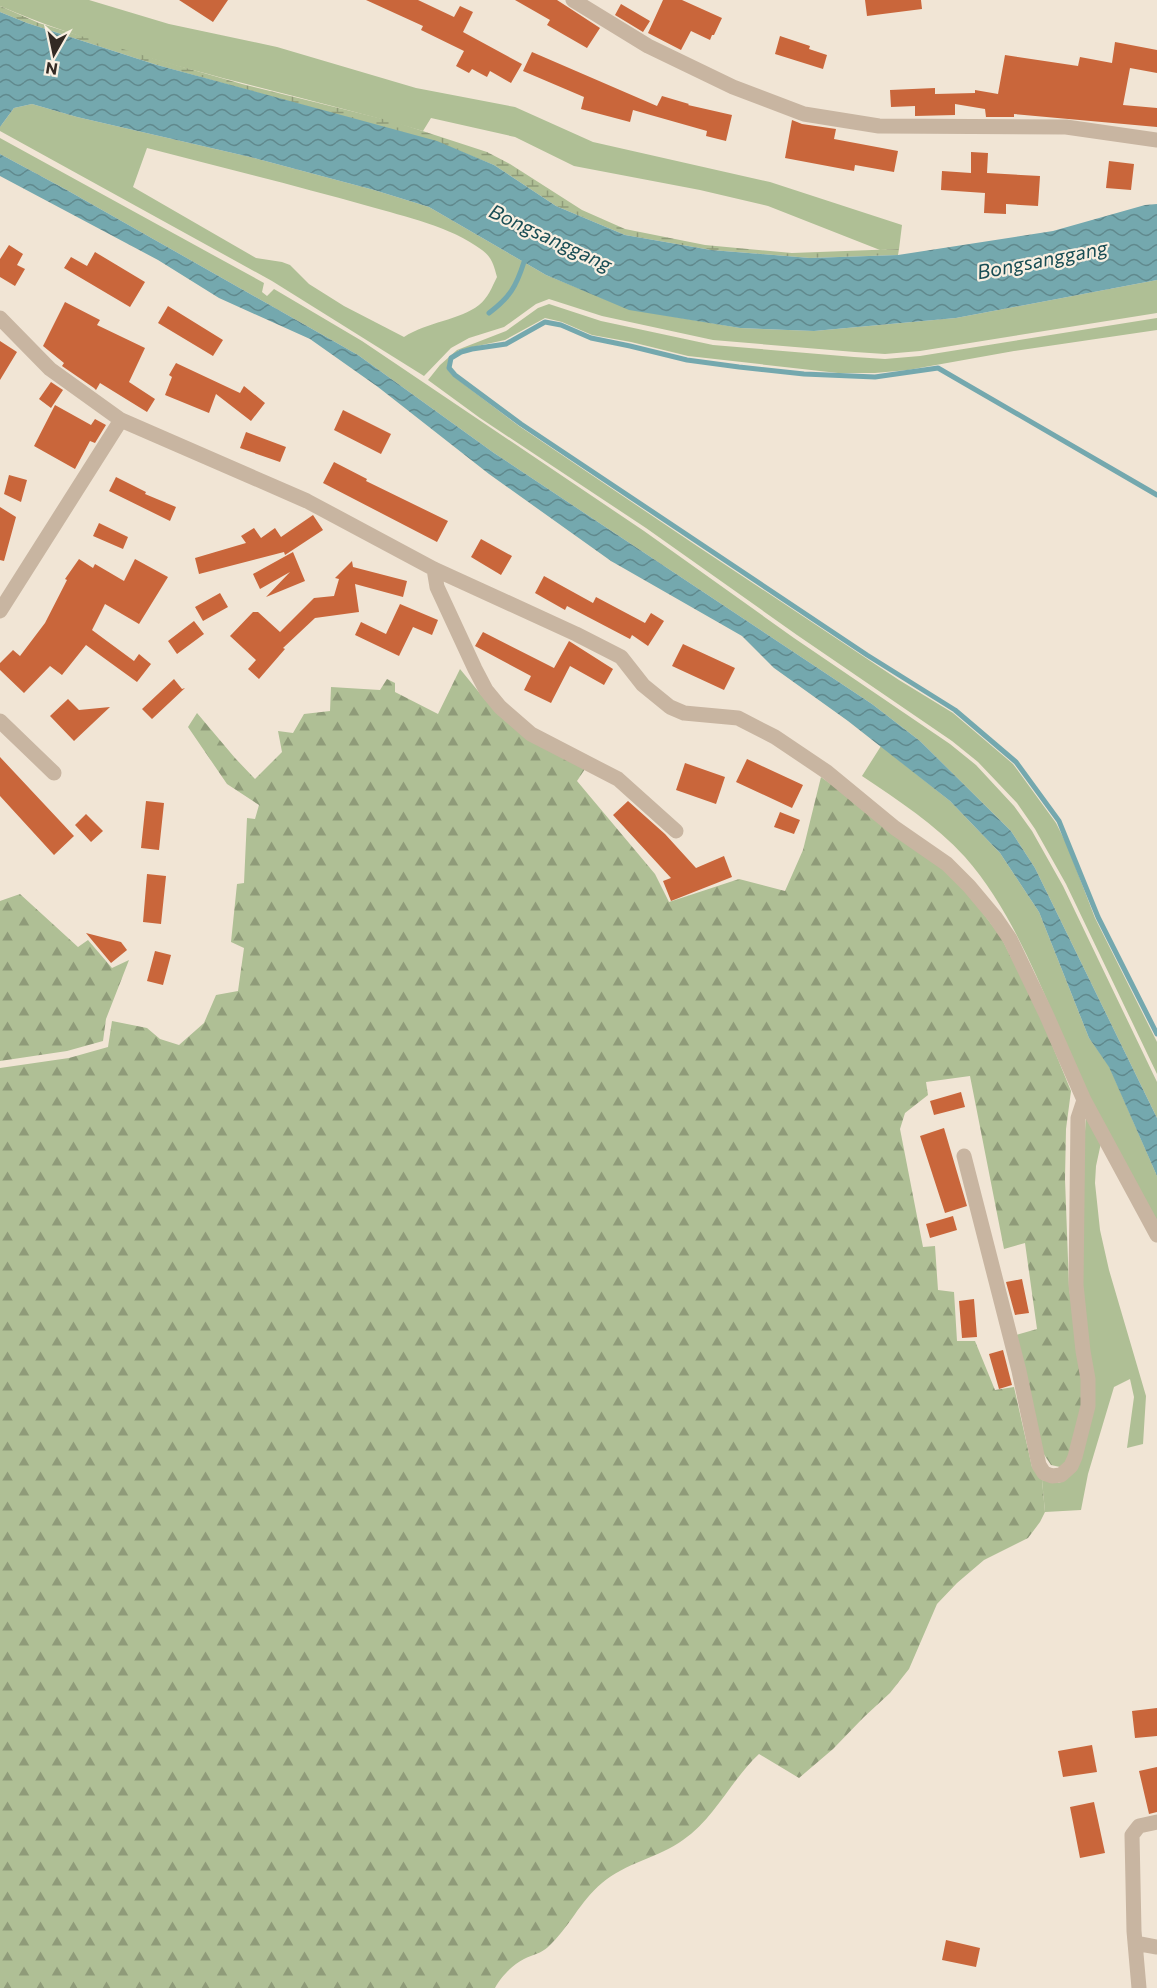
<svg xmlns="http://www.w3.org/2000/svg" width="1157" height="1988" font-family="Commissioner,sans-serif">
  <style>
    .green { fill: #afbf95; fill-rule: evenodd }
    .forest { fill: url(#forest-firs) }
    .wetland { fill: url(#wetland-marsh) }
    .water { fill: url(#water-waves) }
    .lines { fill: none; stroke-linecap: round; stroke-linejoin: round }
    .stream { stroke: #74a8ae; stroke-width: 5 }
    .building { fill: #c9663b }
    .minor { stroke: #c8b5a1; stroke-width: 15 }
    .labels { text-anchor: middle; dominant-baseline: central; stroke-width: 4.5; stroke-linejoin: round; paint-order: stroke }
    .water-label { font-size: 20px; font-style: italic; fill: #194d54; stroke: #f9efe1 }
  </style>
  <defs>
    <pattern id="forest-firs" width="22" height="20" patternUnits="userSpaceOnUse" patternTransform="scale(1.5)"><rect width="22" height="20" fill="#afbf95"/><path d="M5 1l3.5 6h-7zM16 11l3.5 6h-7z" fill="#8f9b79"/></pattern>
    <pattern id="wetland-marsh" width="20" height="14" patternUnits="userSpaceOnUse" patternTransform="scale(1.5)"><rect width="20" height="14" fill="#afbf95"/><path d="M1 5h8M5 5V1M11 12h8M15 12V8" fill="none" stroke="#8f9b79"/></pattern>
    <pattern id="water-waves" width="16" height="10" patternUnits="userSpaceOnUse" patternTransform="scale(1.5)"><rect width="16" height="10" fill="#74a8ae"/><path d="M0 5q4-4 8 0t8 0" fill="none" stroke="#60898d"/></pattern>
  </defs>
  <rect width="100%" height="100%" fill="#f1e5d5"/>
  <path class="green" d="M0,0H89L169,24L277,47L416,88L515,107L593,142L770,182L902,225L899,249L880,250L768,206L700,190L574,166L515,137L431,118L423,131C282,89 136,64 0,6Z
    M32,104L77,117L250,157L374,190L429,207L546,275L629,309L740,328L814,331L956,318L1157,280V313L920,351L885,354L855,352L713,340L602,316L549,299L536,304L504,327L469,338L451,348L424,376L272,281L0,131V127L14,108ZM147,148C220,167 294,185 368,206C406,217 450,226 482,250C492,257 494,266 497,277C492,287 488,298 479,305C460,320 427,322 404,337L344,306L309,284L290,265L282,262L256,258L133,187Z
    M0,138L264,283L262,292L267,296L274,289L362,341L644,531L794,638L950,744L976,765L1014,806L1032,831L1063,886L1157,1082V1118L1035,868L1011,831L920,741L872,704L494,453L358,355L65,189L0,154Z
    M549,304L601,321L713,345L854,357L885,359L920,356L1157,318V330L1014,351L908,370L875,373H838L688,356L631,342L592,335L562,322L545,318L505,340L459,350L449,358L447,369L453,376L519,426L697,546L899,680L953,713L1013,764L1056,823L1067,845L1095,918L1157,1042V1074L1066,884L1035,829L1017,803L978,762L952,741L797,635L646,528L480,418L428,380L440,365L457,350L506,331L538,308Z
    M881,746L950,801L1000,853L1039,912L1089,1038L1109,1066L1157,1176V1225C1134,1180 1108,1137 1087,1091C1051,1016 1021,920 965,857C935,824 899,801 862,776Z
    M1086,1115L1101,1143L1096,1166L1095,1183L1100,1230L1109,1270L1146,1396L1143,1444L1127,1448L1134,1397L1130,1379L1114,1387L1088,1474L1081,1510L1045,1512L1042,1480L1058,1483L1064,1481L1087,1348L1079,1228Z"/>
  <path class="forest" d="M460,669L487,702L587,766L577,781L655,874L669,902L739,879L785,891L803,850L821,777L918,847L964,888L1001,937L1039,1013L1071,1091L1066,1129L1065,1179L1069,1287L1084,1396L1067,1462L1060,1467L1051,1465L1043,1453L1016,1335L1037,1329L1025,1243L1004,1249L970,1076L926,1082L928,1095L905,1113L900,1129L923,1247L935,1246L938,1290L954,1292L957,1341H975L995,1390L1014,1387L1032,1467L1042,1480L1045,1512L1040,1522L1028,1538L984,1560L957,1583L937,1604L909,1669L890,1693L864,1717L833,1749L799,1778L759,1754C731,1780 715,1818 683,1840C658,1858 625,1863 602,1883C580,1901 569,1928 548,1947C542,1953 532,1955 524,1959C513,1964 500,1978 495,1988H0V1068L69,1058L108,1047L112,1021L147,1028L160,1039L179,1045L204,1023L216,995L238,991L244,948L231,942L237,884L244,883L247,818L255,819L259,805L227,784L188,727L197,713L235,758L255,779L282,752L278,731L293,733L304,714L330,711L331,687L380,690L387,679L395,683V692L438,714Z
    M20,894L78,947L88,940L112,968L129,960L106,1019L103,1041L67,1051L0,1061V901Z"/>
  <path class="wetland" d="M0,6L39,23L155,59L242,84L395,122L487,152L510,164L582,210L625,229L705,245L792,253L899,249L898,255L810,258L711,250L625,235L556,206L494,165L437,142L157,65L27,23L0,12Z"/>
  <path class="water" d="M0,12L27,23L157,65L437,141L494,165L556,206L625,235L711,250L810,258L898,255L1053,231L1145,205L1157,204V280L956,318L814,331L740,328L629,310L546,275L429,207L374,190L250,157L77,117L32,104L14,108L0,127Z
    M0,154L65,189L358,355L494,453L872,704L920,741L1011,831L1035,868L1157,1118V1176L1109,1067L1089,1038L1039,912L1000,853L950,801L848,721L774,668L742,636L611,561L489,474L378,387L310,339L219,298L158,260L0,176Z"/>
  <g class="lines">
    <path class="stream" d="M489,313C510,297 516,287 524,262
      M1157,495L938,368L875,377L804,374L739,367L687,360L630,346L591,338L561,325L545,322L506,344L472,349L461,352L451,358L449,368L455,375L521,424L867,655L955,710L1016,762L1059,821L1098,917L1157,1034"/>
  </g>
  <path class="building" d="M179,0H228L213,22Z
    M366,0H418L454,17L460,6L473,12L463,32L522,64L511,83L490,71L487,77L472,69L469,73L456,66L464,51L421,30L423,26Z
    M515,0H557L600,28L587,48L547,25L550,20Z
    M663,0H682L722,18L714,35H712L710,40L691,31L681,50L648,33Z
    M865,0H921L922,9L867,16Z
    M621,4L650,21L643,32L615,15Z
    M780,36L810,46L809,49L827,55L823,69L775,54Z
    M1115,42L1157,50V73L1130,68L1123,105L1157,108V127L1014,114V117H986L985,109L955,104V115L915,116V106L891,107L890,90L935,88V94L975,93V90L998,94L1005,55L1078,66L1080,57L1112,63Z
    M532,52L657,106L662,96L689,104L688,105L732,115L726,141L706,136L707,131L633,110L630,122L581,109L584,97L523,71Z
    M792,120L802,124L836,129L834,139L898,151L894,172L855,165L854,171L785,158Z
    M971,152L988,153L987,173L1040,176L1038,206L1006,204V214L984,213L985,193L941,190L942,171L971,173Z
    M1109,161L1134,164L1131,190L1106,188Z
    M9,245L23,254L17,265L25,269L15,286L0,277V259Z
    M95,252L145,282L130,307L64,268L71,257L87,266Z
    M65,302L100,320L97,325L145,348L129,382L155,399L147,412L100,383L96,390L94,388L62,366L64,363L43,346Z
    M168,306L223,340L213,356L158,323Z
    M0,341L17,352L0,380Z
    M176,363L240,393L244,386L265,403L251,421L216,394L209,413L165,395L172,377L169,375Z
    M51,382L63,390L51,408L39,399Z
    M55,405L91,425L95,419L106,425L95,443L90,441L75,469L34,446Z
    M343,410L391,434L381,454L334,430Z
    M246,432L286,447L280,462L240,448Z
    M334,462L367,479L366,481L448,521L437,542L323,483Z
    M9,475L27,480L21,502L4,494Z
    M116,477L146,492L145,494L176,507L170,521L109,491Z
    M0,507L16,517L4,561L0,560Z
    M313,515L323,530L285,555L284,552L199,574L195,558L246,543L241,536L254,528L261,538L275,528L281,537Z
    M99,523L128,537L123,549L93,536Z
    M481,539L512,556L501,575L471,557Z
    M293,552L305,581L266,597L290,572L260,589L253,574Z
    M79,559L93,568L95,564L124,581L135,559L168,577L139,624L105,604L92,630L134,661L139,654L151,664L137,682L86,645L62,675L50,666L24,693L0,670V663L13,650L20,656L45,623L67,580L65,579Z
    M352,561L353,567L407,581L403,597L355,584L359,612L315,618L283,648L285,649L259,679L248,669L256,660L230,636L253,612H258L280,632L314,598L334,596L339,579L335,578Z
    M544,576L593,603L596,597L645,623L651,613L664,621L648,646L632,635L630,639L567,606L565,610L535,593Z
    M220,593L228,607L203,621L195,607Z
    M400,604L438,620L432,635L413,627L399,656L355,635L361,622L386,634Z
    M194,621L204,634L177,654L168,641Z
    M483,632L554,668L569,641L613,669L604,685L570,666L551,703L524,690L531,676L475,646Z
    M683,644L735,668L724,690L672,666Z
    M174,679L182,689L185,688L152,719L142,709Z
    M68,699L79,710L110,707L74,741L50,716Z
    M0,757L74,836L54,855L0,796Z
    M747,759L803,785L792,808L736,782Z
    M685,763L725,777L716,804L676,790Z
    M146,801L164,803L159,850L141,848Z
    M628,801L665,834L696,868L724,856L732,877L671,901L663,881L671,878L613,815Z
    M780,812L800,820L794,834L774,827Z
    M86,814L103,831L91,842L75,825Z
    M147,874L166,876L161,924L143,922Z
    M86,933L121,942L127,950L111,963Z
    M155,951L171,955L163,985L147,981Z
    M961,1092L965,1107L934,1115L930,1101Z
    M944,1128L967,1206L945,1213L920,1136Z
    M953,1216L957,1230L930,1238L926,1224Z
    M1022,1279L1029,1313L1015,1315L1006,1282Z
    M974,1299L977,1337L962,1338L959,1301Z
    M1003,1350L1012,1385L999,1389L989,1354Z
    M1157,1708V1736L1135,1738L1132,1711Z
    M1092,1745L1097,1772L1063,1777L1058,1751Z
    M1157,1767V1812L1149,1814L1139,1771Z
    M1094,1802L1105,1853L1080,1858L1070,1807Z
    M946,1940L980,1948L976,1967L942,1960Z"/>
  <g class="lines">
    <path class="minor" d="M573,0L648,46L733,87L804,114L879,126L1066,127L1157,140
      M0,318L50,369L121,420L307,501L434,569L576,634L621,657L643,685L670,707L684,713L738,718L775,737L827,772L895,828L947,864L969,886L995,917L1010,939L1046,1014L1084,1100L1157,1235
      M434,569L437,587L475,669L486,690L500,707L531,734L618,779L676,831
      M0,611L121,420
      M0,721L54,773
      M964,1156L1019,1371L1039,1465L1044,1473L1052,1476L1061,1475L1071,1466L1075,1457L1088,1406V1379L1083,1351L1076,1285L1078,1118L1084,1100
      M1135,1943L1157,1947
      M1139,1988L1134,1931L1132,1835L1139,1826L1157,1822"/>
  </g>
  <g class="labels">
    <g class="water-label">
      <text transform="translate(551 237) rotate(25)">Bongsanggang</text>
      <text transform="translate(1042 259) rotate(-11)">Bongsanggang</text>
    </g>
  </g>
  <g transform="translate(54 54) rotate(189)" stroke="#f9efe1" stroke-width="4.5" paint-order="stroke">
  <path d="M0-4.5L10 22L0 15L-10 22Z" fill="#332a24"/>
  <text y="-9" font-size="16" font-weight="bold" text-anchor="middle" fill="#332a24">N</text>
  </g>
</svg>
